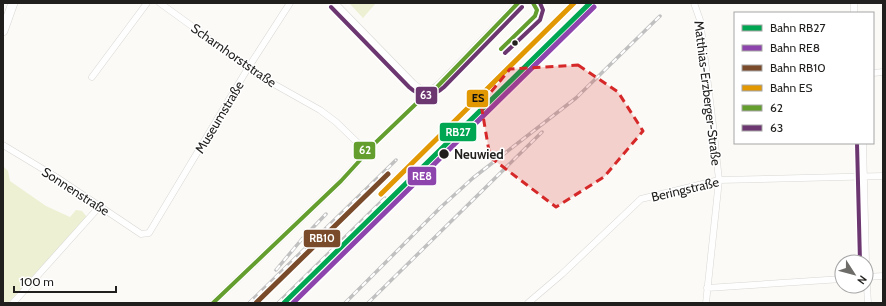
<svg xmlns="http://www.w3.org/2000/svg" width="886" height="306" font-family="Cabin,sans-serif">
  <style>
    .green { fill: #eef0d4 }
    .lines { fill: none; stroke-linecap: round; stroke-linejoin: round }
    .street-casing { stroke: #d8d7d4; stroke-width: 7 }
    .secondary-casing { stroke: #d8d7d4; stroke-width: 10 }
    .street { stroke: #fefefe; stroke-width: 6 }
    .secondary { stroke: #fefefe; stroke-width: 9 }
    .rail-casing { stroke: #c0c0c0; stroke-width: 3.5 }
    .rail { stroke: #fff; stroke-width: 2; stroke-dasharray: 6; stroke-linecap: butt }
    .bus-1-casing { stroke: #fff; stroke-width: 7 }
    .bus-2-casing { stroke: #fff; stroke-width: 7 }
    .bus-1 { stroke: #639e2e; stroke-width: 4 }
    .bus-2 { stroke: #6c3770; stroke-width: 4 }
    .rail-1-casing { stroke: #fff; stroke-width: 8 }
    .rail-2-casing { stroke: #fff; stroke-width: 8 }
    .rail-3-casing { stroke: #fff; stroke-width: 8 }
    .rail-4-casing { stroke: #fff; stroke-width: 8 }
    .rail-1 { stroke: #00a651; stroke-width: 5 }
    .rail-2 { stroke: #8e44ad; stroke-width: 5 }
    .rail-3 { stroke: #7a4b2a; stroke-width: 5 }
    .rail-4 { stroke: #e29803; stroke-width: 5 }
    .marked { fill: #d62828; fill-opacity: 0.2; stroke: #d62828; stroke-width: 3; stroke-dasharray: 8 5; stroke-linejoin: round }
    .bus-dot { fill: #201f1d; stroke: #fff; stroke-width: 1.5 }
    .labels { text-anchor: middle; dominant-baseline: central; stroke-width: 3; stroke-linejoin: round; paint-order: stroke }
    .street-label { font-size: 13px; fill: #201f1d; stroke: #fff }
    .stop-label { font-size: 13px; font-weight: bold; fill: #201f1d; stroke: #fff; text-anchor: start }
    .line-badge { stroke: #fff; stroke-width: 1.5 }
    .badge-label { font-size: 11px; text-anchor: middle; font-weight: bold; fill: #fff }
    .pale-badge-label { font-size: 11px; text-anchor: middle; font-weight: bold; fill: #111 }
  </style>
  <rect width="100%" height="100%" fill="#fbfaf6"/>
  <path class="green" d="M349,3H376L363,18Z
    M3,166L8,171L10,181L46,206L70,217L76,210L82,211L87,217L8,303H3Z"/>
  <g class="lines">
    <defs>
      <path id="street" d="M160,3L240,61L256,74L320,110L336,122L365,150L362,158L341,181L213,303
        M335,3L413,83C423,92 430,93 440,83L518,3
        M694,3L700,20L713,125L719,180L706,303
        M854,3V13
        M873,73L883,72
        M92,77L147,3
        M863,143L866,262
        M3,145L56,177L141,234L149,233L248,68L290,3
        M866,270L868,303
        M866,277L883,276
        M707,288L842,279
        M13,303L100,206
        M528,303L562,274L641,199L719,180L883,176"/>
      <path id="secondary" d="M3,31L13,3"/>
    </defs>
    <use href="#street" class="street-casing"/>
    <use href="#secondary" class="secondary-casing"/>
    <use href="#street" class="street"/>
    <use href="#secondary" class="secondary"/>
    <defs>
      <path id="rail" d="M276,270L302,239L326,214
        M249,303L396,160
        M278,303L385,198
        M345,303L441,207L473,178L576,98L660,16
        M368,303L542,132"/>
    </defs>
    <use href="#rail" class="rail-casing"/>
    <use href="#rail" class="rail"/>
    <defs>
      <path id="bus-1" d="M501,49L535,16L537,10L533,3
        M213,303L341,181L362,158L365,150L371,147L421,99L424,91H430L437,87L518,3"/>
      <path id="bus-2" d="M331,7L409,87C421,98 432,98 444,87L522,7
        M505,53L540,20L543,10L540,3
        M857,143L860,262"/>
    </defs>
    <use href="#bus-1" class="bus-1-casing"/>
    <use href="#bus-2" class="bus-2-casing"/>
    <use href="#bus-1" class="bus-1"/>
    <use href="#bus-2" class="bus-2"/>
    <defs>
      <path id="rail-1" d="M284,303L590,3"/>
      <path id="rail-2" d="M293,303L594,7"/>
      <path id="rail-3" d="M256,303L388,174"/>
      <path id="rail-4" d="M381,194L574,3"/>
    </defs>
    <use href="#rail-1" class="rail-1-casing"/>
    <use href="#rail-2" class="rail-2-casing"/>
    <use href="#rail-3" class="rail-3-casing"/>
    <use href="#rail-4" class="rail-4-casing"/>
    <use href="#rail-1" class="rail-1"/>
    <use href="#rail-2" class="rail-2"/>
    <use href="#rail-3" class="rail-3"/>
    <use href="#rail-4" class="rail-4"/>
  </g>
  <path class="marked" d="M578,65L618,92L643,131L604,177L556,207L490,157L481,104L510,69Z"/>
  <g class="bus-dot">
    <circle cx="515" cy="43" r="3.5"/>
    <circle cx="444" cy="154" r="5.5"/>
  </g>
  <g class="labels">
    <g class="street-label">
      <text transform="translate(234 55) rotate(35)">Scharnhorststraße</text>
      <text transform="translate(708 93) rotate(83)">Matthias-Erzberger-Straße</text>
      <text transform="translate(219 117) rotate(-59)">Museumstraße</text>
      <text transform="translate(685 189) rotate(-13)">Beringstraße</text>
      <text transform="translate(76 191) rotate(33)">Sonnenstraße</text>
    </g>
    <g class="stop-label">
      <text x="454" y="154">Neuwied</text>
    </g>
  </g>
  <g class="line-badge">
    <rect x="415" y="86" width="23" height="19" rx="4" fill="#6c3770"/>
    <rect x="466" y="89" width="23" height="19" rx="4" fill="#e29803"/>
    <rect x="439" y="122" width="38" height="20" rx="4" fill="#00a651"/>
    <rect x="353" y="141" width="23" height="19" rx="4" fill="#639e2e"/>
    <rect x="407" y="166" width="30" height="20" rx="4" fill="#8e44ad"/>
    <rect x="303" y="229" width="38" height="19" rx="4" fill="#7a4b2a"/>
  </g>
  <g class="badge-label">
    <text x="426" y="99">63</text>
    <text x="458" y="136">RB27</text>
    <text x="365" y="154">62</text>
    <text x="422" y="180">RE8</text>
    <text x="322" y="242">RB10</text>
  </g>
  <g class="pale-badge-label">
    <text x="478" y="102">ES</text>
  </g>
  <rect width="886" height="306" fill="none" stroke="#201f1d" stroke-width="8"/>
  <rect x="734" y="12" width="140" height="132" fill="#ffffff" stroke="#a6a5a5"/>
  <rect x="742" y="25" width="20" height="6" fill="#00a651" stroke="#a6a5a5"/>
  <text x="770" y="32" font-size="12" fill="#201f1d">Bahn RB27</text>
  <rect x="742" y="45" width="20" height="6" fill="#8e44ad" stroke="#a6a5a5"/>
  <text x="770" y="52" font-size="12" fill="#201f1d">Bahn RE8</text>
  <rect x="742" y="65" width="20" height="6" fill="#7a4b2a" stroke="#a6a5a5"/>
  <text x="770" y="72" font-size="12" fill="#201f1d">Bahn RB10</text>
  <rect x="742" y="85" width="20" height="6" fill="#e29803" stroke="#a6a5a5"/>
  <text x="770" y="92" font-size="12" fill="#201f1d">Bahn ES</text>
  <rect x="742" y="105" width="20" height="6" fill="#639e2e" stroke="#a6a5a5"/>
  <text x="770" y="112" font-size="12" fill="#201f1d">62</text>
  <rect x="742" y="125" width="20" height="6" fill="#6c3770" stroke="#a6a5a5"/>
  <text x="770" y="132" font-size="12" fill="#201f1d">63</text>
  <g transform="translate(854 274) rotate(126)"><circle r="19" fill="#ffffff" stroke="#a6a5a5"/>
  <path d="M0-3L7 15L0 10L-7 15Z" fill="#6d6c69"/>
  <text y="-6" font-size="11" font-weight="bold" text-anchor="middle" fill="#201f1d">N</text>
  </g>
  <path d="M14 286v6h102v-6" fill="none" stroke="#201f1d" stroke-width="2"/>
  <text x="20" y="286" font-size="12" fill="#201f1d" stroke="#ffffff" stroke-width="3" paint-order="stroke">100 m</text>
</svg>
